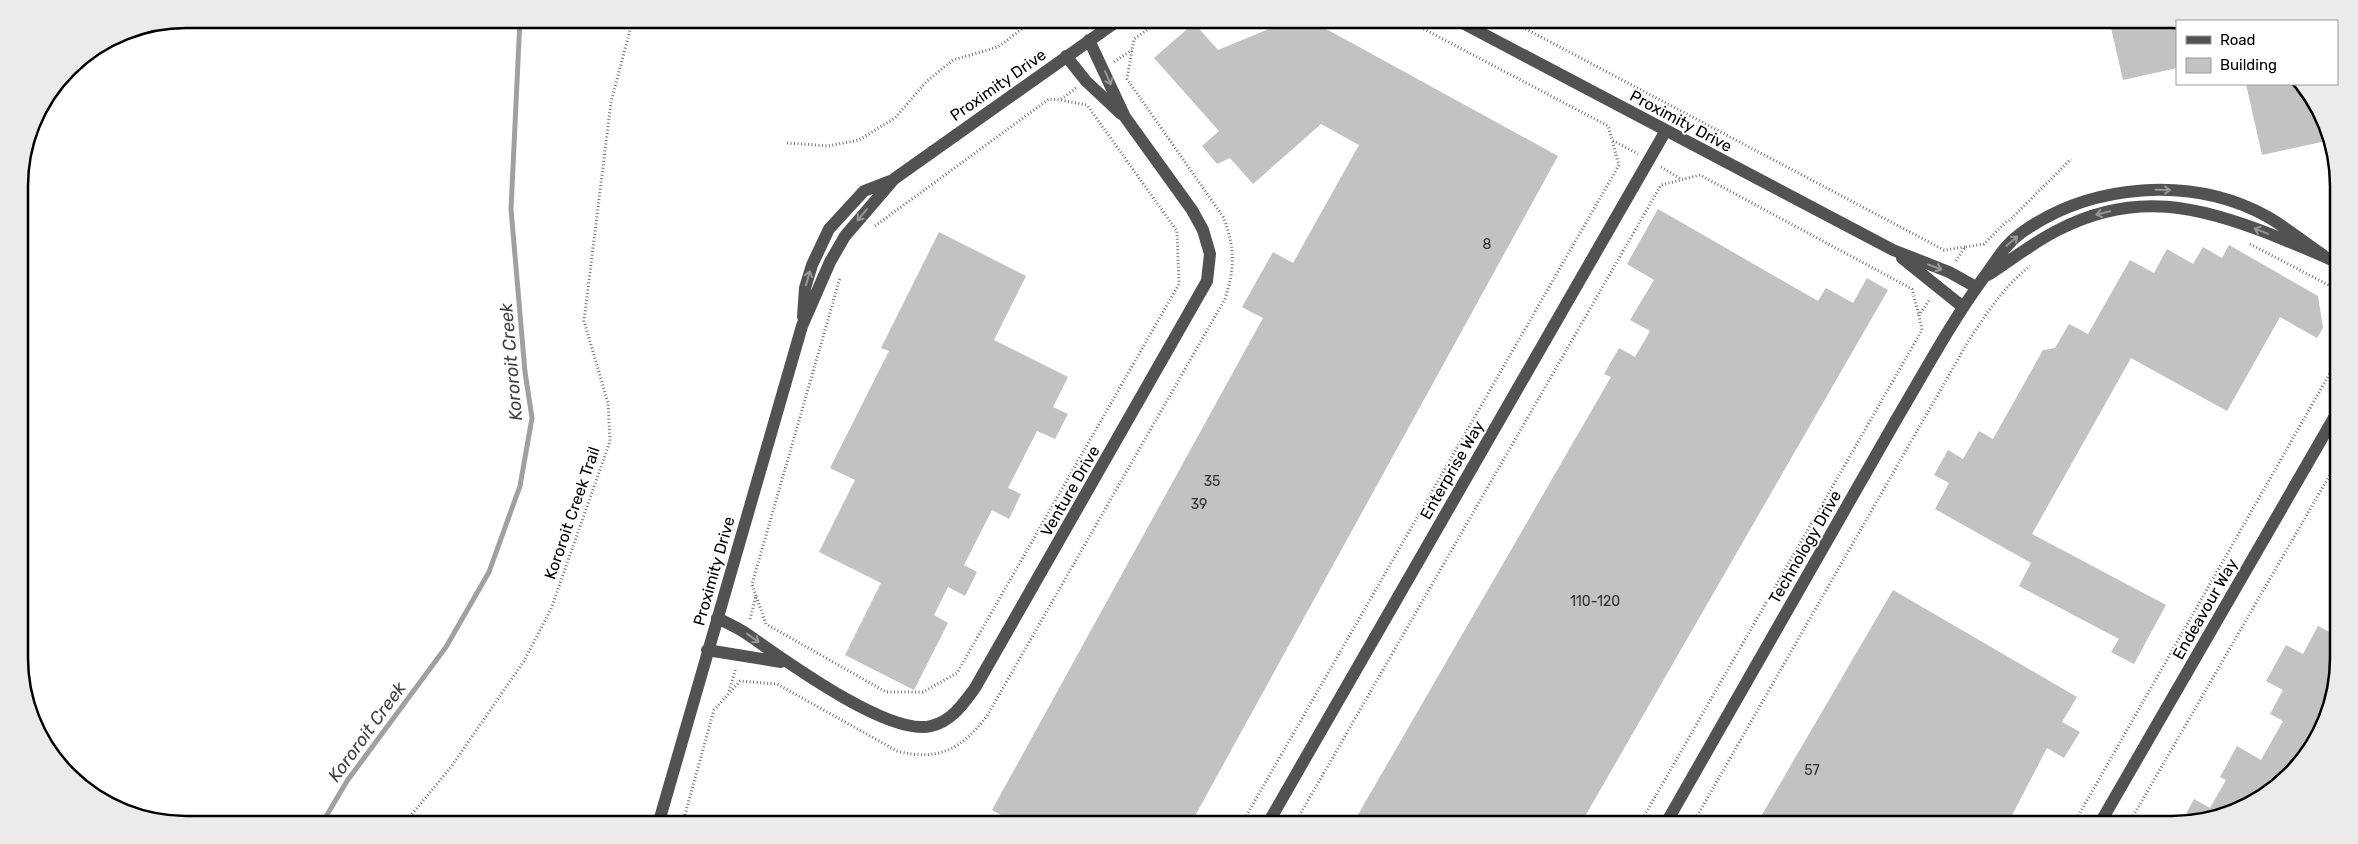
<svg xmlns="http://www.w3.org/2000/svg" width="2358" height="844" font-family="Rubik,sans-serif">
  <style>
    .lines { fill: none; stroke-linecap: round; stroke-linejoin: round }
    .stream { stroke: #a0a0a0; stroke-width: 5 }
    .building { fill: #c2c2c2 }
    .path { stroke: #747474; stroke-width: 3; stroke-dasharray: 1 2.5; stroke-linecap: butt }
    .minor { stroke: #525252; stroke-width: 12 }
    .oneway { stroke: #979797 }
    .labels { text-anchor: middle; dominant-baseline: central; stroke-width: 4; stroke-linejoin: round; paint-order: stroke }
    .number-label { font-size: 14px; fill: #303030 }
    .street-label { font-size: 16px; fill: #000; stroke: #fff }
    .water-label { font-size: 18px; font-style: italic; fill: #414141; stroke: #fff }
    .rim { fill: none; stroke: #000; stroke-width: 2.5 }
  </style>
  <rect width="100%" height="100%" fill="#fff"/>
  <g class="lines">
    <path class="stream" d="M321,825L347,781L446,647L489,572L520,486L532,418L525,372L511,209L520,19"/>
  </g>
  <path class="building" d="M1293,19H1308L1558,156L1190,825H1020L992,810L1263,318L1242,307L1273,252L1293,263L1359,145L1321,124L1253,184L1230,158L1217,164L1202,146L1219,131L1154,58L1194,23L1218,50Z
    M2109,19H2177V68L2123,80Z
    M2246,84H2303L2322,112L2331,140L2262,155Z
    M1658,209L1818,301L1826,288L1853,303L1867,278L1888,290L1580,825H1352L1611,377L1604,374L1619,348L1635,357L1650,331L1630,320L1654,280L1627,264Z
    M939,232L1026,276L994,340L1068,377L1053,407L1068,414L1055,439L1037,431L1008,488L1021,494L1009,519L992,510L964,565L977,572L965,596L948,587L934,615L948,623L914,690L845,655L881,583L819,552L855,480L830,468L889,351L881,348Z
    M2229,245L2318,296L2323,328L2317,338L2280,317L2227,411L2131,358L2032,534L2166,605L2134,664L2111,652L2119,639L2019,586L2031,563L1935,509L1949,483L1934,475L1948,450L1963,459L1979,431L1993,439L2043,350L2055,348L2069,324L2088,334L2130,260L2154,273L2167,249L2193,264L2203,247L2222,258Z
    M1893,590L2077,697L2062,722L2080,732L2064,758L2047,748L2007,825H1756Z
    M2318,626L2339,637V659L2330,712L2305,760L2274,791L2226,816L2180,825L2194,799L2210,808L2226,780L2220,777L2237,746L2261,760L2283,721L2270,714L2283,690L2266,681L2286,645L2303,654Z"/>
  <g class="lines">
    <path class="path" d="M1405,19L1608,126L1612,140
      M1507,19L1944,250L1965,247
      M1114,62L1132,50
      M787,143L828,146L859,140L895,118L926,82L953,60L998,47L1035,19
      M1661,167L1681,179
      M2009,221L2071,159
      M875,226L1049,99L1060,100
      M2250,244L2338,290
      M1956,261L1965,247L1984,244L2008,220
      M756,596L752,584L840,278
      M750,619L756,596L766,624L886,692H923L957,673L1179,284L1177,231L1087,105L1060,100L1076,88
      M729,691L736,668
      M403,825L451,767L524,661L551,609L610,441L608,403L584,321L611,102L633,19
      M682,825L714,710L740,681L777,684L897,751C938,762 962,749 987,716L1225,299C1235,267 1235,250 1224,218L1127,79L1134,39L1163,19
      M1241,825L1619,165L1612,140L1638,154
      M1294,825L1661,185L1700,175L1912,289L1919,315
      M1639,825L1922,330L1919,315L1930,299
      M1692,825L1969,340C1987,313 2004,286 2030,266
      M2073,825L2338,359
      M2128,825L2339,459"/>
    <path class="minor" d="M1455,19L1893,250L1949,272L1976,287
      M1066,56L1086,81L1121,114
      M1902,258L1963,307
      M1988,275C2011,260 2034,242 2058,230C2135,190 2200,206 2275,236C2296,245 2318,253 2338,263
      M803,317L805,288L812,265L829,229L864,191L890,181
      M717,618C727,623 738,628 747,634C783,659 889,737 931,726C952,721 963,704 975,688L1207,281L1210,254L1203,230L1192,210L1125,117L1089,40
      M707,650L781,662
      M658,825L802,326L830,262L845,236L894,179L1120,19
      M1267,825L1665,132
      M1665,825C1742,690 1819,555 1896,420C1924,373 1950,324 1982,280C1995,263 2003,246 2021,233C2091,183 2192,175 2268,217C2287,228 2305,243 2323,255
      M2099,825L2339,409"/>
  </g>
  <defs><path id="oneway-shaft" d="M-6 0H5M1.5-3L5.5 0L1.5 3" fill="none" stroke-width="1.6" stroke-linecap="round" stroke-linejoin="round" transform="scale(1.25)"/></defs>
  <g class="oneway">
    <use href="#oneway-shaft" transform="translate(1108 78) rotate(66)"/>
    <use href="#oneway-shaft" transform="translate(2163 190) rotate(1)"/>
    <use href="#oneway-shaft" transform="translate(2103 213) rotate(166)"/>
    <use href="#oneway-shaft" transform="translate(862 215) rotate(130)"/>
    <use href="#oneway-shaft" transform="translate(2261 231) rotate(-158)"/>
    <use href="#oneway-shaft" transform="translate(2012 241) rotate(-41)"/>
    <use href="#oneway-shaft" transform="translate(1935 267) rotate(21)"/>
    <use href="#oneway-shaft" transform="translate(808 278) rotate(-74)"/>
    <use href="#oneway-shaft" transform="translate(753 638) rotate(36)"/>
  </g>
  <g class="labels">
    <g class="number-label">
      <text x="1487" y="244">8</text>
      <text x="1212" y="481">35</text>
      <text x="1199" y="504">39</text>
      <text x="1595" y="601">110-120</text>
      <text x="1812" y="770">57</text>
    </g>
    <g class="street-label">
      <text transform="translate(998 85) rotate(-35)">Proximity Drive</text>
      <text transform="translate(1681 121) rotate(28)">Proximity Drive</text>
      <text transform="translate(1452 470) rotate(-60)">Enterprise Way</text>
      <text transform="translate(1070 491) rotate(-60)">Venture Drive</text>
      <text transform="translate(572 513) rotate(-71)">Kororoit Creek Trail</text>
      <text transform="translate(1805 547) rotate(-60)">Technology Drive</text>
      <text transform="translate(714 571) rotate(-74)">Proximity Drive</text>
      <text transform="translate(2205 609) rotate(-60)">Endeavour Way</text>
    </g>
    <g class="water-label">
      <text transform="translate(511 362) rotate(-95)">Kororoit Creek</text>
      <text transform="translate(367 732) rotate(-54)">Kororoit Creek</text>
    </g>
  </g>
  <path d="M0 0H2358V844H0ZM186 28H2172A158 158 0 0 1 2330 186V658A158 158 0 0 1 2172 816H186A158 158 0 0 1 28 658V186A158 158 0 0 1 186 28Z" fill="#ebebeb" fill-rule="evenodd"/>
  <path class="rim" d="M186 28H2172A158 158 0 0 1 2330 186V658A158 158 0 0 1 2172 816H186A158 158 0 0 1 28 658V186A158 158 0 0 1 186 28Z"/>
  <rect x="2176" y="20" width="162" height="65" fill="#ffffff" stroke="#999999"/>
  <rect x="2186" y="36" width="25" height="8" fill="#525252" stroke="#999999"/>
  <text x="2220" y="45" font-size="15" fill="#000000">Road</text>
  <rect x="2186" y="58" width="25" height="15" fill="#c2c2c2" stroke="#999999"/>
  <text x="2220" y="70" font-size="15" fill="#000000">Building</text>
</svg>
